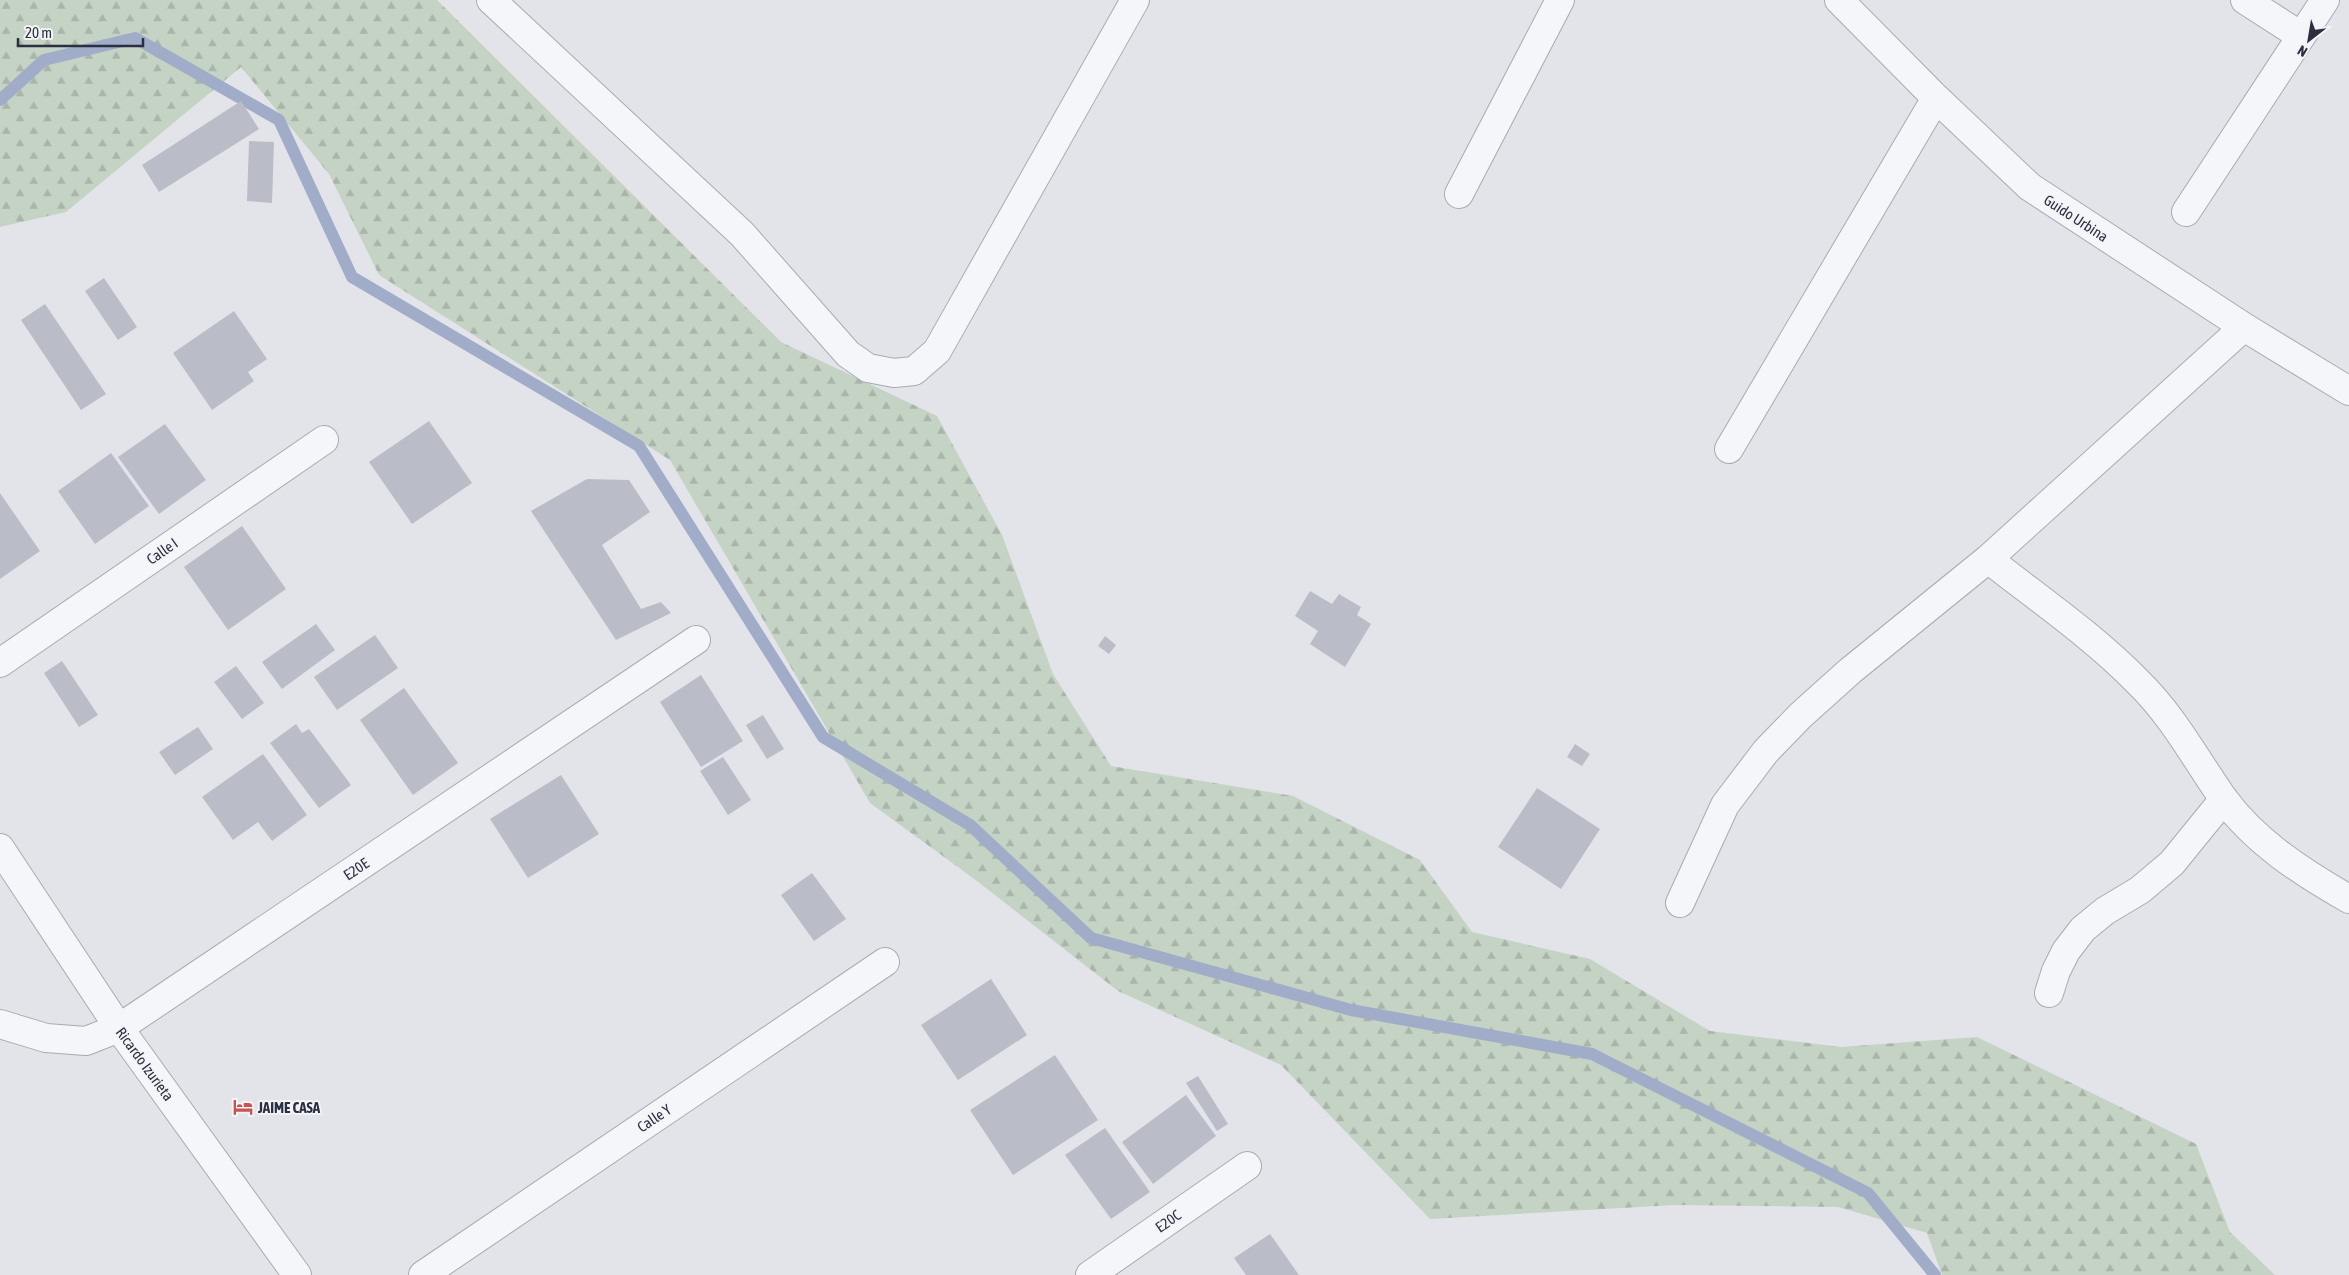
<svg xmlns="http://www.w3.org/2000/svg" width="2349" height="1275" font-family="'Asap Condensed',sans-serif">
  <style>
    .forest { fill: url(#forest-firs) }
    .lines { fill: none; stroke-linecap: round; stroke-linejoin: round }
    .stream { stroke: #a0acc8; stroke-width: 12 }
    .building { fill: #babdc7 }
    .minor-casing { stroke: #a8aab4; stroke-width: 30 }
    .minor { stroke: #f5f6f9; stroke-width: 28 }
    .labels { text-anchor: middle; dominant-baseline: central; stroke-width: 4; stroke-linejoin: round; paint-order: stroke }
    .street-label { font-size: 15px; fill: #2c2f41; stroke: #f2f4f7 }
    .poi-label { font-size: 15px; font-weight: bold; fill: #2c2f41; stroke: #f2f4f7; text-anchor: start }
  </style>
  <defs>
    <pattern id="forest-firs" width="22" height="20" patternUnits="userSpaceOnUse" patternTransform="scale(1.25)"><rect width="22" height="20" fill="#c5d3c4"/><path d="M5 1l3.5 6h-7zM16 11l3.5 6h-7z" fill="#a9b5aa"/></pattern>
  </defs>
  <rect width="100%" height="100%" fill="#e3e4ea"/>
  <path class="forest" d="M0,0H437L781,342L937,416L1002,535L1053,674L1111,766L1293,796L1420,860L1472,932L1590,959L1710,1031L1841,1047L1977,1037L2196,1144L2230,1232L2275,1275H1942L1927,1233L1838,1207L1674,1205L1430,1219L1281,1065L1118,991L977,881L870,803L670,460L379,275L329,174L241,67L66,212L0,227Z"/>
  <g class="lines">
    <path class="stream" d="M0,100L44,60L135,38L279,120L352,277L639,446L823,737L970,825L1091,938L1351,1010L1592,1054L1868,1193L1935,1275"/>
  </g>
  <path class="building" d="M241,101L259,129L159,192L142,165Z
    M249,141L274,142L272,203L247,201Z
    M104,278L137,327L118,340L85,291Z
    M45,304L106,394L81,410L21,320Z
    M234,311L267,359L248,372L254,381L212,410L173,353Z
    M429,421L472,483L412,524L369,462Z
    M165,424L206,480L159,514L118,457Z
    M111,453L149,506L95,544L58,491Z
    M587,479L629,480L650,512L602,545L641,609L661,602L671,613L616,640L531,511Z
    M0,493L40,551L0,579Z
    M242,526L286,589L228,630L184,567Z
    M1310,591L1332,604L1339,594L1361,607L1357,615L1371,624L1345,667L1310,644L1318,631L1295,616Z
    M316,624L335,650L282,689L262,662Z
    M375,635L398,668L337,710L314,677Z
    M1105,636L1116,645L1109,654L1098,646Z
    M62,661L98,715L79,727L44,673Z
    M236,666L264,703L242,719L214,682Z
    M701,675L743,741L701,767L660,702Z
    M404,688L458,763L413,795L360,720Z
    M763,715L784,749L767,759L746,725Z
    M296,724L302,733L309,729L351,785L319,808L270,743Z
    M198,727L213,749L175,775L159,752Z
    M1575,744L1590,754L1582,766L1567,757Z
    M263,754L307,815L272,841L258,822L233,840L202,797Z
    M723,757L751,800L728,815L700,771Z
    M561,775L599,834L528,878L490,819Z
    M1537,788L1600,829L1561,889L1498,847Z
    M812,873L846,919L814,941L781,895Z
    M991,979L1027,1035L958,1080L921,1025Z
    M1055,1055L1098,1120L1013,1175L970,1110Z
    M1198,1076L1228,1124L1217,1131L1186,1083Z
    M1186,1095L1216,1136L1153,1184L1122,1142Z
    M1105,1128L1150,1192L1111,1219L1065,1155Z
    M1270,1234L1299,1275H1246L1234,1258Z"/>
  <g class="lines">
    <defs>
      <path id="minor" d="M491,0L742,234L848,354L868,368L894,373L914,371L937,351L1135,0
        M1839,0L1936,98L2030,187L2244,327L2349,391
        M2245,0L2301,36
        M1459,194L1560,0
        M2186,212L2325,0
        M1729,449L1936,98
        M1988,559C2039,599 2093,636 2138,682C2173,716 2195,758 2223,798C2255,842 2303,873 2349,899
        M0,663L324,440
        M0,848L119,1028L297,1275
        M1680,903L1725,805L1766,751L1801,715L1850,671L1988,559L2244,327
        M2049,993L2056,971L2066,951L2083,929L2105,911L2140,890L2172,863L2224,799
        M0,1024L46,1038L86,1041L119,1028L696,640
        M423,1275L885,962
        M1090,1275L1247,1166"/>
    </defs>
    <use href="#minor" class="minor-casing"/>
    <use href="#minor" class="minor"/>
  </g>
  <defs>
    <symbol id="hotel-bare" viewBox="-9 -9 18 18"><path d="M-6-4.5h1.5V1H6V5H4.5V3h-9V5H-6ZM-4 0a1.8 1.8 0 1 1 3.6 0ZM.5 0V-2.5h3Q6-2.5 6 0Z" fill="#c75450" stroke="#f2f4f7" stroke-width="2.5" paint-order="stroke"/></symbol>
  </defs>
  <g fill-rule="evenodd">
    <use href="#hotel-bare" x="229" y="1093" width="28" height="28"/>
  </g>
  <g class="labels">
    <g class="street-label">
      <text transform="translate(2076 218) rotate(33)">Guido Urbina</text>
      <text transform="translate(162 551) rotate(-35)">Calle I</text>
      <text transform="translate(356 869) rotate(-34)">E20E</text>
      <text transform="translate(145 1064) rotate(54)">Ricardo Izurieta</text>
      <text transform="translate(654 1118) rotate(-34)">Calle Y</text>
      <text transform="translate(1168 1221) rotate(-35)">E20C</text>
    </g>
    <g class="poi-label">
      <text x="258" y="1107">JAIME CASA</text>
    </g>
  </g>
  <g transform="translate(2309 40) rotate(211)" stroke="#f2f4f7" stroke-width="4" paint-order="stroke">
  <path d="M0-4L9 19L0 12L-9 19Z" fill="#2c2f41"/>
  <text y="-8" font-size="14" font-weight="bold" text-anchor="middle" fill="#2c2f41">N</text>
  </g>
  <path d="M18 38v8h125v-8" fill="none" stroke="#2c2f41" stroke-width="2.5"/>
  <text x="25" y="38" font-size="15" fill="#2c2f41" stroke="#f2f4f7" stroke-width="4" paint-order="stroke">20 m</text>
</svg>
